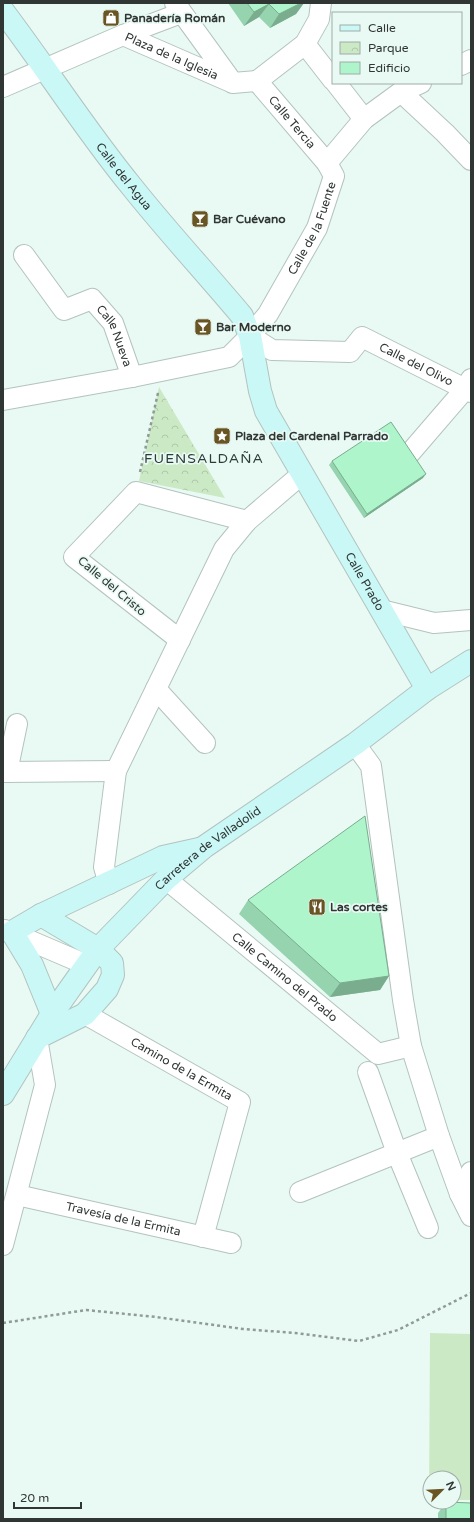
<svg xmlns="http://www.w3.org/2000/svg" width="474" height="1522" font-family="'Varela Round',sans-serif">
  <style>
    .green { fill: #cbe9c4 }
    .park { fill: url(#park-crowns) }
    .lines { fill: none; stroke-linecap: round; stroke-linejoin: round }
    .street-casing { stroke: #b3c3be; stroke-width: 22 }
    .secondary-casing { stroke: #b3c3be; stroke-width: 24 }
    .path { stroke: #909b98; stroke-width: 2.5; stroke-dasharray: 3 3; stroke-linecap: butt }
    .street { stroke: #fff; stroke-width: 20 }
    .secondary { stroke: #c9f8f7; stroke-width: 22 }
    .wall { fill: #96d3af }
    .shaded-wall { fill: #7aac8e }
    .building { fill: #aff5cb; stroke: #7aac8e }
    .labels { text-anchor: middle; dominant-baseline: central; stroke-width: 3.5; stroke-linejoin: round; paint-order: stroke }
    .poi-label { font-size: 12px; font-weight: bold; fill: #303634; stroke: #e9faf5; text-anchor: start }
    .street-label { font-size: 12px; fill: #303634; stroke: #e9faf5 }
    .quarter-label { font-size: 14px; letter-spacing: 1px; fill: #2e3c38; stroke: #e9faf5 }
  </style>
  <defs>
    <pattern id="park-crowns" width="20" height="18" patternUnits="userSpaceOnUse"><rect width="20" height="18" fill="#cbe9c4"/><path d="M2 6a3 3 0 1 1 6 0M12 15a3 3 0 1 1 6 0" fill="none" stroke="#afc8a9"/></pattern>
  </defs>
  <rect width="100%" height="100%" fill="#e9faf5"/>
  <path class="green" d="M430,1333L471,1334V1500H454V1478H430V1500H429Z"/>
  <path class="park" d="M159,387L225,498L139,481Z"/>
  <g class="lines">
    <defs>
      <g id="street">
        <path d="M175,3L233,83L257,81"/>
        <path id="s1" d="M123,35L231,82"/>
        <path d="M305,44L333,80"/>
        <path d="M461,65L471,60"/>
        <path id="s2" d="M257,81L327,163"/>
        <path d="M257,81L305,44L319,19L321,3"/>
        <path d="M336,83L364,119"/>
        <path d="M3,87L123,35L181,13"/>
        <path d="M401,92L445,133L471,160"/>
        <path id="s3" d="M24,255L64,310L92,299L113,323L132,377"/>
        <path id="s4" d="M250,336L272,350L350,352L362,337L471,392"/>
        <path id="s5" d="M3,400L132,377L229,357L250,336L268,314L317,228L334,176L327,163L364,119L401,92L421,83"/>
        <path d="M410,453L466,388L471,379"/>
        <path d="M381,610L434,623L471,620"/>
        <path d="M180,640L74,557L136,492L247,521"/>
        <path d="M156,689L205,743"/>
        <path d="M355,744L371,766L403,1000L411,1046L439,1136L460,1194L471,1216"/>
        <path d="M3,772L116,771"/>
        <path d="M7,772L17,724"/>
        <path id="s6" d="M166,879L378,1054L411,1046"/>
        <path d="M109,884L104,867L116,771L224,549L247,521L302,474"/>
        <path d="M5,930L87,965"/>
        <path id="s7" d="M85,1014L240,1102L203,1237"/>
        <path d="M368,1072L397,1153L428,1228"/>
        <path d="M300,1192L439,1136"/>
        <path d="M460,1194L471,1172"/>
        <path id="s8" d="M17,1195L231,1243"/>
        <path d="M3,1245L45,1085L37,1038"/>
      </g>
      <g id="secondary">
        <path id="s9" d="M3,11C47,69 86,131 132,187C167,231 206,273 242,316L250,336L260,391L266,411L427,689"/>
        <path d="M52,1014L32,965L12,932L41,915L163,857L199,849"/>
        <path d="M37,1038L85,1014L107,989L113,975L112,963L98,949L41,915"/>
        <path id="s10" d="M3,1094L52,1014L98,949L166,879L204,847L355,744L427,689L471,661"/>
      </g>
    </defs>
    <use href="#street" class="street-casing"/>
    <use href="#secondary" class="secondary-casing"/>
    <path class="path" d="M140,472L158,393
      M3,1323L86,1310L156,1317L243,1329L295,1333L359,1341L398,1330L471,1293"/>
    <use href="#street" class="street"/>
    <use href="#secondary" class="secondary"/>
  </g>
  <path class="wall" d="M228,3H304L296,14L270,28L259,17L244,26Z
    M332,461L423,478L364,518L329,465Z
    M248,900L389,976L380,990L330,997L239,914Z
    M446,1502L471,1519H438V1513Z"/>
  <path class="shaded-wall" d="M301,3H304L296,14L270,28L279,14Z
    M269,4L259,17L244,26L254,12Z
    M426,474L423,478L364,518L367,514Z
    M389,976L380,990L330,997L340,983Z"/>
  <path class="building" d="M247,3H301L279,14L269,4L254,12Z
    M391,422L426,474L367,514L332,461Z
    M365,816L389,976L340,983L248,900Z
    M446,1502L471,1503V1519H446Z"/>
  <defs>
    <symbol id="shop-square" viewBox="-11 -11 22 22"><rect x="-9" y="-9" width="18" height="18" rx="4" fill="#695423" stroke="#e9faf5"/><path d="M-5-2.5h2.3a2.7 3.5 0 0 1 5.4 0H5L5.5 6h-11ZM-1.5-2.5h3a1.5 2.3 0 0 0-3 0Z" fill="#fff"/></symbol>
    <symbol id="bar-square" viewBox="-11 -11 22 22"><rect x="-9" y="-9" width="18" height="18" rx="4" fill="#695423" stroke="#e9faf5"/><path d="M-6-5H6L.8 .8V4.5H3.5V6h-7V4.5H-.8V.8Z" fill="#fff"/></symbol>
    <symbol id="sight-square" viewBox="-11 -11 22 22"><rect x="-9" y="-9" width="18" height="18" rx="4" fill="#695423" stroke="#e9faf5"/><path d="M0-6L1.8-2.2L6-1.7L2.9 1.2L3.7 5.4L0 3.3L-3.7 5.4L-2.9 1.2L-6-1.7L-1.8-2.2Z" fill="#fff"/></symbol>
    <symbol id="restaurant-square" viewBox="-11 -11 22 22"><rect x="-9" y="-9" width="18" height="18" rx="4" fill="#695423" stroke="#e9faf5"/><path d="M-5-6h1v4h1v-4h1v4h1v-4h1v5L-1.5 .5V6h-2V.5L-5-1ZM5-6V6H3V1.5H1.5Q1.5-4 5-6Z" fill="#fff"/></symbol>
  </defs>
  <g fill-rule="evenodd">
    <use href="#shop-square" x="101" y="8" width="20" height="20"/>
    <use href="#bar-square" x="190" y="209" width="20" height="20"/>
    <use href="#bar-square" x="193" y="317" width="20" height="20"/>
    <use href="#sight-square" x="212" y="426" width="20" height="20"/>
    <use href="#restaurant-square" x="307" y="897" width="20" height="20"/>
  </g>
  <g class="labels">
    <g class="poi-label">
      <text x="124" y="18">Panadería Román</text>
      <text x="213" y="219">Bar Cuévano</text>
      <text x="216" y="327">Bar Moderno</text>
      <text x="235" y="436">Plaza del Cardenal Parrado</text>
      <text x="330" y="907">Las cortes</text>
    </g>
    <g class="street-label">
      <text stroke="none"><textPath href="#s1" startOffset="53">Plaza de la Iglesia</textPath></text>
      <text stroke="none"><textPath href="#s2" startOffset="54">Calle Tercia</textPath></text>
      <text stroke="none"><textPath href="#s9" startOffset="205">Calle del Agua</textPath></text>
      <text stroke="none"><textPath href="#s5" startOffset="385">Calle de la Fuente</textPath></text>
      <text stroke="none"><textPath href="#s3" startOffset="142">Calle Nueva</textPath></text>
      <text stroke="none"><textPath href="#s4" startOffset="184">Calle del Olivo</textPath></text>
      <text stroke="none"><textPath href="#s9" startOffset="683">Calle Prado</textPath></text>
      <text transform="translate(112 586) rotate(40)">Calle del Cristo</text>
      <text stroke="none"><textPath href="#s10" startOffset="323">Carretera de Valladolid</textPath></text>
      <text stroke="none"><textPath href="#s6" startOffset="154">Calle Camino del Prado</textPath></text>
      <text stroke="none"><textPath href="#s7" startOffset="111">Camino de la Ermita</textPath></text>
      <text stroke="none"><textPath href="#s8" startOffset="109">Travesía de la Ermita</textPath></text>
    </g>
    <g class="quarter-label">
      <text x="204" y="458">FUENSALDAÑA</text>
    </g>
  </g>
  <rect width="474" height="1522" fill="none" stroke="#303634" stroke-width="8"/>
  <rect x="332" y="12" width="130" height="72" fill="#e9faf5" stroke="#9faca8"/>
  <rect x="340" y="25" width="20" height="6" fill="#c9f8f7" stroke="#9faca8"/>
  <text x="368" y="32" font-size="12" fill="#303634">Calle</text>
  <rect x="340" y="42" width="20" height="12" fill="url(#park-crowns)" stroke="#9faca8"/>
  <text x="368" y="52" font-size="12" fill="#303634">Parque</text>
  <rect x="340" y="62" width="20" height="12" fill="#aff5cb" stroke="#9faca8"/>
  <text x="368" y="72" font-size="12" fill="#303634">Edificio</text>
  <g transform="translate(442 1490) rotate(66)"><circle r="19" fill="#e9faf5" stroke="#9faca8"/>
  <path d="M0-3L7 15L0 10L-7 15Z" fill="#695423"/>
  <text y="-6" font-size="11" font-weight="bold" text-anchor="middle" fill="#303634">N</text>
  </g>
  <path d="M14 1502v6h67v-6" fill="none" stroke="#303634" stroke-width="2"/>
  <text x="20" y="1502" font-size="12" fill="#303634" stroke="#e9faf5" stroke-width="3" paint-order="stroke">20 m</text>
</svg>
